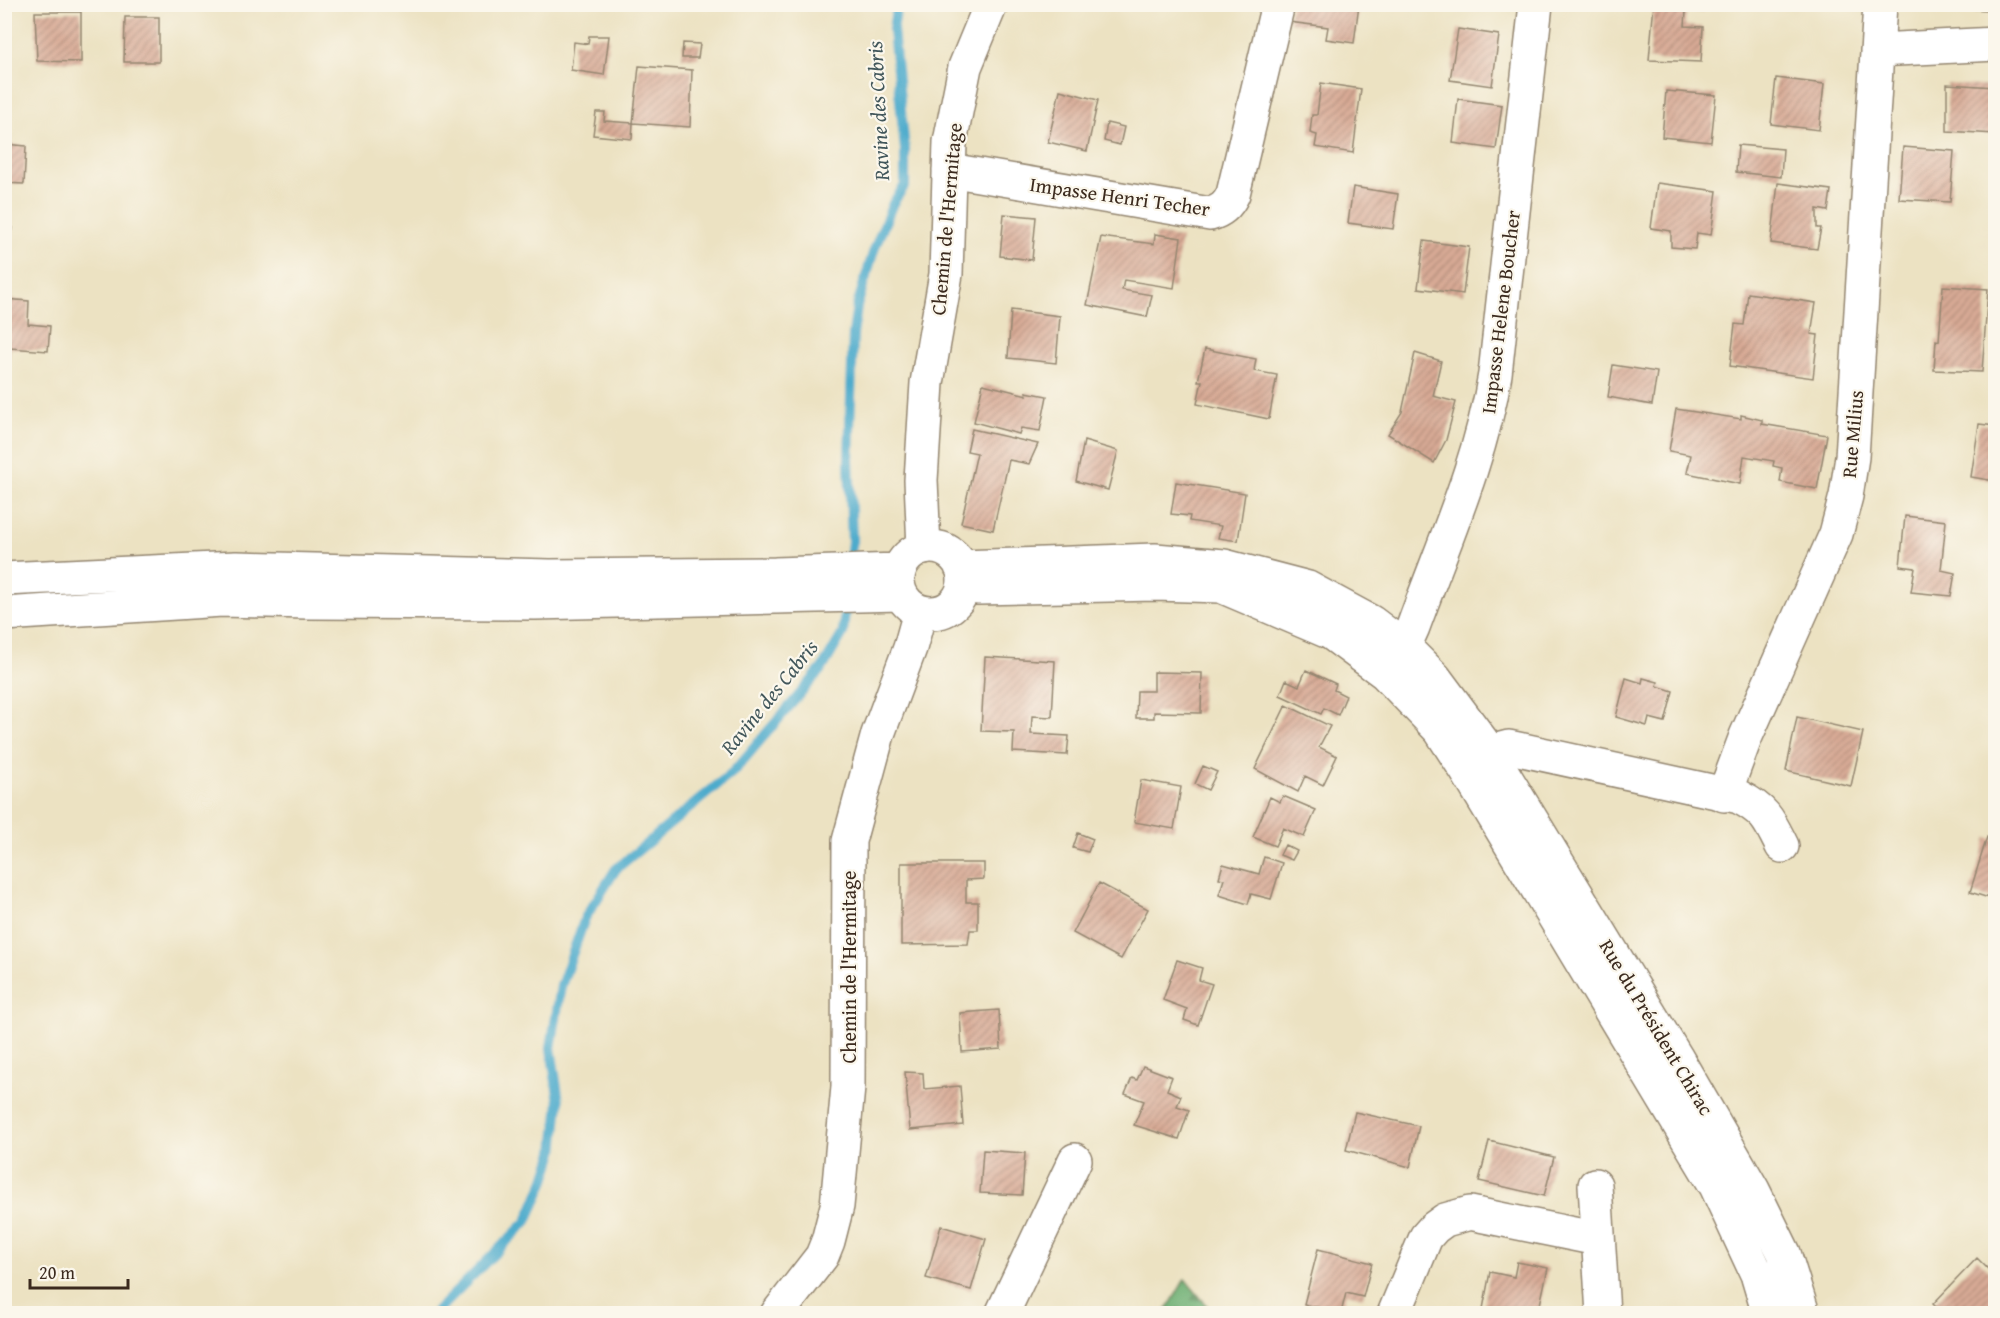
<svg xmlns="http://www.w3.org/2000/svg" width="2000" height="1318" font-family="'Gentium Book Plus',serif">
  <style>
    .forest { fill: url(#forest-firs); stroke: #546c48; stroke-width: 1.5 }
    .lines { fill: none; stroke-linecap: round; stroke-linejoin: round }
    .stream { stroke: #4eabcc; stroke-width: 10 }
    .building { fill: url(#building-hatch) }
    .minor-casing { stroke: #948670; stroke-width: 36 }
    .major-casing { stroke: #948670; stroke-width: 36 }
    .minor { stroke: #fff; stroke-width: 33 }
    .major { stroke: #fff; stroke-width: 33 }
    .labels { text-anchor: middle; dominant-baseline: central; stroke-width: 4.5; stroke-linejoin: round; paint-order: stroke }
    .street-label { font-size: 20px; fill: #3b2a1e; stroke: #fbf7ec }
    .water-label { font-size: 21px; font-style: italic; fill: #42575b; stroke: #fbf7ec }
  </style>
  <defs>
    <pattern id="forest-firs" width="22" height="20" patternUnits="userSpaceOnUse" patternTransform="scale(1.5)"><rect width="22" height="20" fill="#6daf72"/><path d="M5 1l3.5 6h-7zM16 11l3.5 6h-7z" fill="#5b8f5d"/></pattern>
    <pattern id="building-hatch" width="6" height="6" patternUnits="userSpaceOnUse" patternTransform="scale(1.5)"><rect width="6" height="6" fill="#d8aa95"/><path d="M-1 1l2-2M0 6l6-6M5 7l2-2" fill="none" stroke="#b08b79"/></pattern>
  </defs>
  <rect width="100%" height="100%" fill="#fbf7ec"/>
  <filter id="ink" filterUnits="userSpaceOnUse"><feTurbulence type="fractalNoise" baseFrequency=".0167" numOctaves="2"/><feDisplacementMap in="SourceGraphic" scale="12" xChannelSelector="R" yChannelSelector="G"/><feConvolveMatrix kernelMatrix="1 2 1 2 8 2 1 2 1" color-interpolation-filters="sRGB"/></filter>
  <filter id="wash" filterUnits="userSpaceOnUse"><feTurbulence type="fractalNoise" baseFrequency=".008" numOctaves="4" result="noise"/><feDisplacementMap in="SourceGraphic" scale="24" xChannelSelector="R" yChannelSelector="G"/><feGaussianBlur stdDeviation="1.35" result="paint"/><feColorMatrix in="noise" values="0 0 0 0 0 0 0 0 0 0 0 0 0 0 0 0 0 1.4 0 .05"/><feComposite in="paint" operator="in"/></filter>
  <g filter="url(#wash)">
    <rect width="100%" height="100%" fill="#ece2c2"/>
    <path class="forest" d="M1185,1279L1213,1313H1165Z"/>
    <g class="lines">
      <path class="stream" d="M849,569L852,541L849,460L853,334L857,306L874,250L893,203L905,185V150L893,30L897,4
        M434,1314L527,1221L545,1180L554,1152L559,1102L551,1048L561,986L585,918L616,869L734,771L823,667L843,633L846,600"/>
    </g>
    <g id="blocks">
      <path class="building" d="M1291,4H1359L1354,43L1326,39L1328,27L1289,22Z
        M1654,4H1702V12L1686,11L1685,26L1703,27L1701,62L1649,60Z
        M1967,5H1990V10L1967,9Z
        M35,12H81V62L37,61Z
        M125,17H159V62H124Z
        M1458,29L1499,35L1492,86L1450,80Z
        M589,36H609L604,75L571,70L574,42L588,44Z
        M683,43L700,44L698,58H682Z
        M639,66L692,70L690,127L633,123L632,139L593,135L596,112H605L604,121L633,123Z
        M1776,78L1824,84L1819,130L1771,124Z
        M1321,83L1361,89L1353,153L1315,147L1317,135L1310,133L1312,115H1317Z
        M1947,84L1995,87V134L1947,131Z
        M1060,90L1098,100L1087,151L1048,142Z
        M1666,91L1716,95L1711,142L1662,137Z
        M1458,99L1502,105L1496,149L1453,143Z
        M1107,123L1124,127L1120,145L1104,141Z
        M4,144L26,146L24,184L4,183Z
        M1738,145L1783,149L1781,177L1736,172Z
        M1903,147L1954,151L1950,202L1899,199Z
        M1657,183L1717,191L1711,235L1697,233L1695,249L1671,247V231L1651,228Z
        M1778,183L1831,190L1828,211L1817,209V228H1821L1817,249L1771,243Z
        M1353,187L1398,194L1393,229L1348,223Z
        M1004,214L1036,217L1032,260L1000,256Z
        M4,225L12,226L10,243L4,242Z
        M1155,234L1181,238L1174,288L1124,280L1122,290L1152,295L1147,317L1087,305L1101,237L1154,244Z
        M1424,241L1469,247L1463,294L1418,288Z
        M1943,286L1988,289L1982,372L1934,370L1936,340L1939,341Z
        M1748,293L1816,303L1811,334L1818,335L1813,378L1730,366L1735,324L1744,325Z
        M4,299L29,301L28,324L50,326L48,351L10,348L9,360H4Z
        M1011,310L1060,316L1056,363L1008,358Z
        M1205,349L1256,359L1254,371L1277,375L1269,419L1197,404L1202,381H1198Z
        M1415,353L1441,361L1433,396L1456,402L1446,440L1434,463L1388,434L1402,412Z
        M1613,365L1657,372L1652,405L1608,397Z
        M983,384L1027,395L1026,392L1047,396L1040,431L1021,428L1019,434L974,422Z
        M1676,409L1741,419V415L1762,420V424L1827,435L1817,489L1780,482L1782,468L1773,466L1774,461L1744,456L1740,484L1687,473L1691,455L1669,451Z
        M1979,424L1995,426V481L1971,477Z
        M972,429L1038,444L1029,464L1009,460L993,530L961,523L977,453L967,451Z
        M1084,441L1118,451L1108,490L1076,481Z
        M1176,482L1245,493L1238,541L1218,538L1221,526L1189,521L1190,516L1171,514Z
        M1905,516L1946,521L1941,570L1955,573L1951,596L1911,592L1915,568L1900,566Z
        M985,657L1055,661L1052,717L1032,716L1031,734L1069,736L1067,755L1013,752L1014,732L981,731Z
        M1306,670L1336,684L1334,690L1346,696L1338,715L1324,708L1321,714L1280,695L1286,680L1299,686Z
        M1154,672L1202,673L1201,713L1154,712V718H1136L1137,691H1154Z
        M1626,678L1642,683L1643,678L1658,682L1657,686L1673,691L1665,722L1649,718L1647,726L1616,717Z
        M1286,705L1330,726L1319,747L1337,756L1323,785L1305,776L1298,792L1255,769Z
        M1797,717L1863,732L1851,786L1786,771Z
        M1203,766L1217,772L1208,790L1195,784Z
        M1141,780L1181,787L1174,829L1134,822Z
        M1283,796L1316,810L1304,837L1283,828L1275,846L1253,837L1270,797L1280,802Z
        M1078,833L1093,839L1088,852L1073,848Z
        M1987,837L1995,840V900L1970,892Z
        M1285,845L1297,851L1292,860L1280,855Z
        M1264,857L1282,863L1271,899L1251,894L1248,904L1219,895L1224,879L1219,878L1223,864L1259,874Z
        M901,863H984V879L966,880V902H978V930H970L968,944L901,945Z
        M1099,883L1148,909L1121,959L1073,933Z
        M1177,960L1202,968L1199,980L1212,984L1198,1025L1184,1020L1187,1009L1163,1000Z
        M999,1010L1001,1049L962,1052L960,1013Z
        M1143,1066L1172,1077L1167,1090L1181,1096L1177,1106L1189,1110L1179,1139L1134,1125L1144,1101L1125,1094L1132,1078L1137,1080Z
        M905,1072L923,1073L924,1089L960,1086L963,1125L910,1130Z
        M1355,1112L1419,1126L1410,1167L1346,1150Z
        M1489,1141L1554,1157L1544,1196L1479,1181Z
        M983,1150L1025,1153L1022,1195L980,1193Z
        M941,1226L986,1239L971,1290L926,1278Z
        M1318,1249L1372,1263L1363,1297L1346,1293L1341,1313L1304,1304Z
        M1977,1258L1995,1276V1302L1984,1314H1943L1933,1304Z
        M1517,1262L1548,1268L1538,1314H1482L1490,1272L1514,1277Z"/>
    </g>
  </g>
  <g filter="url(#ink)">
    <use href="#blocks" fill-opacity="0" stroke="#948670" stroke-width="1.5"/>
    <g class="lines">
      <defs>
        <path id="minor" d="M1877,50L1996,44
          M949,170L1210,214C1222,211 1228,205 1233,194L1278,4
          M924,548L921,480L927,383L946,274L950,142L965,67L991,4
          M1388,669L1404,647L1413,627C1443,544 1481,461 1495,374L1536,4
          M1467,769L1490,752L1509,747L1739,797C1766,811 1769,820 1782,846
          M1724,795L1746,736L1836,534L1846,496L1852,457L1880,4
          M1595,1185L1603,1314
          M777,1314L822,1256L828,1241L837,1206L848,1087L849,841L878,734L910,648L920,612
          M1002,1314L1075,1160
          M1394,1314L1426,1237L1434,1228L1445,1220L1470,1213L1598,1239"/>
        <path id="major" d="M898 580a33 33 0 1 1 66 0a33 33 0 1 1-66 0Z
          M961,567L1155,560L1224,566L1308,588L1371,622L1404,647L1435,678L1490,752L1676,1057L1753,1190L1784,1253L1803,1314
          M4,579L236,568L550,576L775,574L899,570
          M978,588L1155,584L1221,586L1331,633L1385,673L1440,730L1466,770L1716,1186L1757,1274L1769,1314
          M4,614L222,600L307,602L535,603L901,594"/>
      </defs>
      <use href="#minor" class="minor-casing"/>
      <use href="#major" class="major-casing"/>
      <use href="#minor" class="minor"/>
      <use href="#major" class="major"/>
    </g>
  </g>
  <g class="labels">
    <g class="street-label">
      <text transform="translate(1120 196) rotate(8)">Impasse Henri Techer</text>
      <text transform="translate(946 219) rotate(-85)">Chemin de l'Hermitage</text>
      <text transform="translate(1500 312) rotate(-83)">Impasse Helene Boucher</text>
      <text transform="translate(1852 434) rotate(-85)">Rue Milius</text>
      <text transform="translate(848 967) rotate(-90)">Chemin de l'Hermitage</text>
      <text transform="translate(1657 1027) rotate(59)">Rue du Président Chirac</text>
    </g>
    <g class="water-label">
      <text transform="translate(878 111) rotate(-93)">Ravine des Cabris</text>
      <text transform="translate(769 697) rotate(-51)">Ravine des Cabris</text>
    </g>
  </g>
  <rect width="2000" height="1318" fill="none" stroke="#fbf7ec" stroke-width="24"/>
  <path d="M30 1279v9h98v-9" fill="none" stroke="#3b2a1e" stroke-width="3"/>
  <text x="39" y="1279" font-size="18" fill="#3b2a1e" stroke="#fbf7ec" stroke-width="4.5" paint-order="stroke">20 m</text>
</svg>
